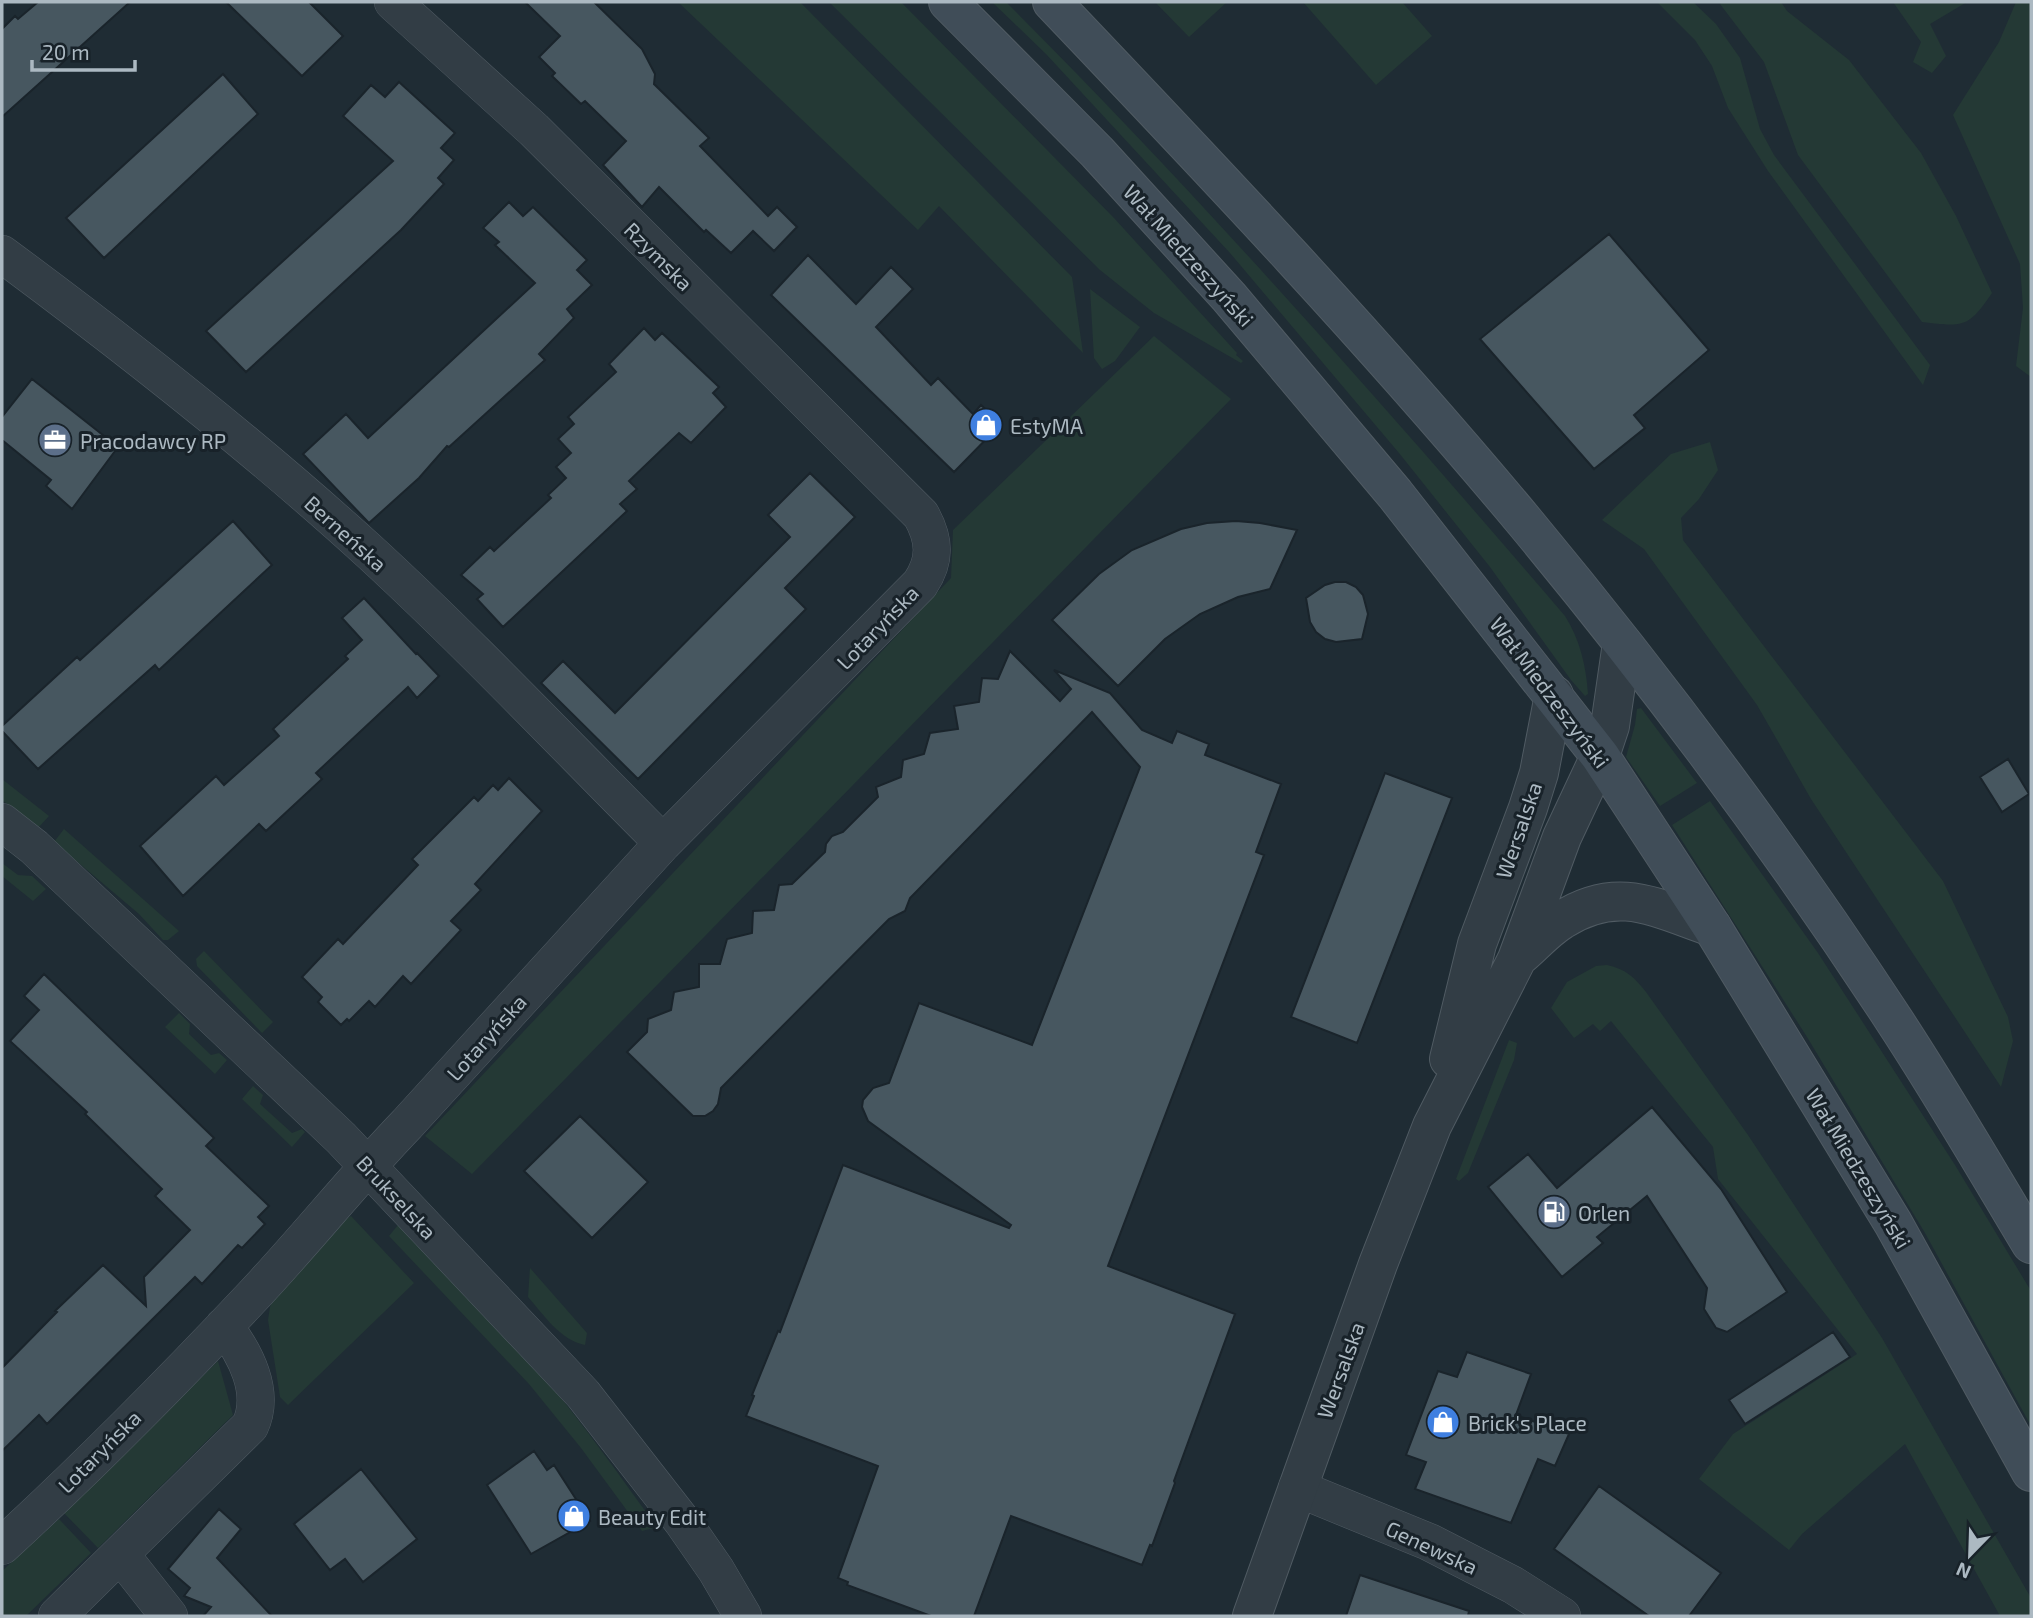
<svg xmlns="http://www.w3.org/2000/svg" width="2033" height="1618" font-family="'Exo 2',sans-serif">
  <style>
    .green { fill: #243935 }
    .building { fill: #475760; stroke: #1a242b; stroke-width: 2 }
    .lines { fill: none; stroke-linecap: round; stroke-linejoin: round }
    .minor-casing { stroke: #505b63; stroke-width: 38 }
    .tertiary-casing { stroke: #505b63; stroke-width: 40 }
    .secondary-casing { stroke: #505b63; stroke-width: 40 }
    .minor { stroke: #323d45; stroke-width: 37 }
    .tertiary { stroke: #323d45; stroke-width: 38 }
    .secondary { stroke: #404d58; stroke-width: 38 }
    .labels { text-anchor: middle; dominant-baseline: central; stroke-width: 6; stroke-linejoin: round; paint-order: stroke }
    .street-label { font-size: 21px; fill: #acb9c2; stroke: #182229 }
    .poi-label { font-size: 21px; fill: #acb9c2; stroke: #182229; text-anchor: start }
  </style>
  <rect width="100%" height="100%" fill="#1f2c34"/>
  <path class="green" d="M678,2H800L1072,277L1083,353L939,206L918,230Z
    M829,2H901L1114,218L1237,353L1236,355L1243,361L1241,363L1154,313L1100,270Z
    M992,2H1006C1202,198 1385,406 1565,616C1580,640 1586,665 1588,694L1585,696L1571,680L1490,567L1399,453L1230,253L1046,54Z
    M1155,2H1227L1189,37Z
    M1303,2H1402L1432,36L1376,85Z
    M1657,2H1693L1716,24L1740,58L1760,129L1774,155L1930,365L1923,385L1768,171L1728,108L1712,66L1695,40Z
    M1722,2H1781L1787,11L1849,60L1921,153L1956,216L1992,293C1968,328 1964,327 1922,322L1798,155L1764,62L1720,4Z
    M1893,2H1967L1930,24L1946,56L1932,73L1913,62L1921,42Z
    M2016,2H2031V377L2016,366L2023,308L2020,264L1953,115L1999,42Z
    M1090,289L1140,327L1115,361L1102,369L1094,358Z
    M1154,336L1231,399L472,1174L425,1136L951,578L953,530Z
    M1710,442L1718,470L1699,499L1681,518L1683,540L1943,881L2008,1017L2013,1041L2001,1087L1811,799L1757,705L1644,549L1602,520L1671,454Z
    M1641,708L1697,783L1660,806L1626,757L1635,725L1637,709Z
    M2,779L49,816L38,828L2,800Z
    M1710,801L1818,953L1955,1165L2031,1291V1426L1925,1233L1807,1037L1672,825Z
    M64,829L179,931L168,940H163L139,914L54,842Z
    M2,863L18,875L32,876L46,889L33,901L2,876Z
    M204,951L273,1022L262,1033L197,966L196,959Z
    M1607,965C1626,969 1635,978 1646,992L1748,1135L1882,1338L2031,1598V1616H2000L1905,1444L1802,1534L1789,1550L1699,1479L1733,1434L1857,1354L1718,1179L1713,1147L1611,1021L1600,1031L1593,1024L1574,1038L1551,1008L1567,982L1596,966Z
    M179,1013L190,1024L189,1034L211,1055L219,1053L227,1060L215,1074L165,1027Z
    M1509,1040L1517,1043L1514,1060L1468,1173L1459,1181L1456,1179Z
    M253,1086L263,1095L260,1104L292,1133L302,1129L305,1132L292,1147L242,1099Z
    M351,1216L414,1283L288,1405L280,1397L268,1320L270,1307L276,1292L341,1222Z
    M398,1225C448,1276 500,1327 547,1381C585,1426 619,1475 654,1523L653,1528L642,1531L581,1448L529,1384L389,1236Z
    M530,1268L587,1333L585,1345C560,1340 544,1315 528,1297Z
    M218,1361L233,1415L98,1548L64,1513Z
    M59,1519L91,1553L26,1616H2V1571Z"/>
  <path class="building" d="M38,2H130L2,117V29L15,16L18,19Z
    M226,2H309L343,36L302,76Z
    M525,2H594L642,49L655,74L654,84L709,138L700,146L768,216L777,207L797,227L774,251L753,231L731,253L706,230L704,232L659,187L642,207L603,165L626,141L585,101L581,104L552,76L555,73L539,57L560,36Z
    M223,74L258,114L104,258L66,218Z
    M399,82L455,133L441,148L454,160L438,178L444,184L401,230L246,372L206,331L393,161L343,116L371,85L385,97Z
    M509,202L523,216L533,207L587,260L577,270L592,285L567,309L574,318L539,354L545,360L449,447L447,446L419,478L369,523L303,454L346,414L368,438L535,283L495,245L499,242L483,228Z
    M1609,234L1709,350L1634,415L1645,428L1594,469L1480,339Z
    M808,255L856,304L891,267L913,289L876,327L931,385L938,378L973,414L981,405L1001,424L954,472L771,295Z
    M644,328L655,340L662,333L719,387L713,393L726,407L691,443L679,433L629,481L637,489L620,504L627,511L503,627L477,599L483,594L461,575L490,547L494,551L551,498L548,495L566,478L556,467L571,453L558,439L574,424L568,417L616,372L609,364Z
    M32,379L118,447L72,509L46,486L51,480L2,440V417Z
    M810,473L855,517L785,588L806,609L638,779L541,683L563,661L615,713L790,537L768,515Z
    M233,521L272,565L159,670L155,665L38,769L2,731V726L77,657L80,660Z
    M1236,521L1260,523L1297,530L1270,589L1238,597L1200,614L1165,639L1118,686L1052,620L1099,574L1132,550L1181,529L1207,523Z
    M1335,582H1346L1356,587L1363,595L1368,614L1362,639L1336,642L1325,639L1316,632L1310,622L1306,598L1325,585Z
    M364,598L416,654L417,653L439,676L417,698L408,687L316,773L322,779L266,831L259,824L183,896L140,846L216,776L224,785L279,736L273,729L348,659L345,656L362,640L342,618Z
    M1010,651L1060,701L1071,689L1054,670L1110,693L1142,730L1172,743L1177,731L1209,744L1205,755L1281,784L1256,852L1264,855L1108,1266L1235,1314L1174,1481L1175,1483L1152,1546L1150,1545L1142,1565L1011,1516L974,1616H931L847,1585L848,1582L838,1578L878,1466L746,1416L754,1396L752,1395L778,1331L780,1332L843,1165L1009,1228L1011,1225L868,1121L862,1107L863,1100L873,1088L889,1083L919,1003L1032,1045L1140,767L1092,712L910,898L905,911L889,919L721,1088L718,1104L713,1111L705,1116H693L627,1052L647,1032L648,1019L671,1010L674,992L699,987V964H720L727,939L752,933L753,911L774,910L779,885L792,884L825,852L826,844L832,836L843,832L878,797L876,787L901,777L903,760L924,754L930,733L958,729L954,706L979,702L982,678L998,679Z
    M2008,759L2029,794L2002,812L1980,777Z
    M1385,773L1452,798L1357,1043L1291,1017Z
    M509,778L542,811L475,884L481,890L451,921L461,930L411,984L403,976L375,1007L369,1001L349,1021L347,1019L341,1025L318,1002L322,997L302,977L338,939L343,944L418,865L412,859L474,797L478,801L493,785L498,790Z
    M44,974L214,1138L206,1146L269,1206L258,1217L265,1224L242,1248L238,1245L202,1284L195,1277L47,1424L39,1415L2,1451V1368L57,1312L55,1311L103,1265L146,1306L144,1277L190,1230L155,1196L162,1189L85,1114L87,1112L10,1041L39,1010L24,996Z
    M1652,1107L1721,1189L1787,1292L1727,1332L1716,1328L1704,1309L1707,1288L1647,1196L1597,1237L1603,1243L1562,1277L1488,1187L1528,1154L1557,1188Z
    M580,1116L648,1182L592,1238L524,1171Z
    M1833,1332L1850,1357L1745,1424L1729,1400Z
    M1467,1352L1531,1374L1516,1415L1569,1434L1555,1466L1538,1459L1511,1523L1415,1489L1426,1462L1406,1455L1438,1371L1457,1377Z
    M534,1451L547,1470L554,1465L590,1521L531,1554L487,1485Z
    M361,1469L417,1539L363,1582L345,1559L330,1570L294,1524Z
    M1599,1486L1721,1573L1689,1616H1649L1554,1549Z
    M219,1509L241,1529L217,1558L272,1616H203L211,1607L184,1596L190,1588L168,1569Z
    M1360,1575L1469,1611L1468,1616H1346Z"/>
  <g class="lines">
    <defs>
      <path id="minor" d="M2,254C129,348 254,446 371,553C472,646 566,746 663,843
        M2,822L34,847L341,1138L583,1394L682,1521L716,1570L743,1616
        M1297,1488L1429,1542L1513,1585L1562,1616
        M2,1546C88,1467 171,1383 251,1298C305,1241 353,1180 407,1124L663,843L920,584C936,560 935,540 921,515L534,130L393,2
        M121,1555L169,1616
        M57,1616L250,1426C266,1392 245,1353 224,1326"/>
      <path id="tertiary" d="M1521,955C1534,944 1547,929 1562,920C1618,884 1656,908 1712,927
        M1449,1059L1477,944L1528,808L1539,773L1554,695
        M1252,1616L1378,1264L1432,1126L1517,959L1562,837L1600,756L1610,726L1622,643"/>
      <path id="secondary" d="M948,2L1097,152L1229,297L1395,494L1600,756L1712,927L1893,1223L2031,1472
        M1052,2C1213,171 1374,341 1524,521C1656,680 1781,847 1894,1020C1942,1093 1986,1169 2031,1244"/>
    </defs>
    <use href="#minor" class="minor-casing"/>
    <use href="#tertiary" class="tertiary-casing"/>
    <use href="#secondary" class="secondary-casing"/>
    <use href="#minor" class="minor"/>
    <use href="#tertiary" class="tertiary"/>
    <use href="#secondary" class="secondary"/>
  </g>
  <defs>
    <symbol id="shop-disc" viewBox="-11 -11 22 22"><circle r="9.5" fill="#3f7fe0" stroke="#182229"/><path d="M-5-2.5h2.3a2.7 3.5 0 0 1 5.4 0H5L5.5 6h-11ZM-1.5-2.5h3a1.5 2.3 0 0 0-3 0Z" fill="#fff"/></symbol>
    <symbol id="office-disc" viewBox="-11 -11 22 22"><circle r="9.5" fill="#5c6f8a" stroke="#182229"/><path d="M-6-3h4V-5.5h4V-3h4V5H-6ZM-1-4.5V-3h2v-1.5ZM-6 0V1H6V0Z" fill="#fff"/></symbol>
    <symbol id="fuel-disc" viewBox="-11 -11 22 22"><circle r="9.5" fill="#5c6f8a" stroke="#182229"/><path d="M-5.5-6h7V0h2V4h1.3V-2.5L3-4.5l.8-.8L6-3V5H2.5V1h-1V6h-7ZM-4.2-4.7v3.2H.2V-4.7Z" fill="#fff"/></symbol>
  </defs>
  <g fill-rule="evenodd">
    <use href="#shop-disc" x="967" y="406" width="38" height="38"/>
    <use href="#office-disc" x="36" y="421" width="38" height="38"/>
    <use href="#fuel-disc" x="1535" y="1193" width="38" height="38"/>
    <use href="#shop-disc" x="1424" y="1403" width="38" height="38"/>
    <use href="#shop-disc" x="555" y="1497" width="38" height="38"/>
  </g>
  <g class="labels">
    <g class="street-label">
      <text transform="translate(1189 255) rotate(48)">Wał Miedzeszyński</text>
      <text transform="translate(659 256) rotate(45)">Rzymska</text>
      <text transform="translate(346 533) rotate(42)">Berneńska</text>
      <text transform="translate(877 627) rotate(-46)">Lotaryńska</text>
      <text transform="translate(1550 692) rotate(53)">Wał Miedzeszyński</text>
      <text transform="translate(1518 830) rotate(-71)">Wersalska</text>
      <text transform="translate(486 1037) rotate(-48)">Lotaryńska</text>
      <text transform="translate(1859 1168) rotate(59)">Wał Miedzeszyński</text>
      <text transform="translate(397 1197) rotate(47)">Brukselska</text>
      <text transform="translate(1340 1370) rotate(-70)">Wersalska</text>
      <text transform="translate(99 1451) rotate(-45)">Lotaryńska</text>
      <text transform="translate(1432 1547) rotate(25)">Genewska</text>
    </g>
    <g class="poi-label">
      <text x="1010" y="425">EstyMA</text>
      <text x="80" y="440">Pracodawcy RP</text>
      <text x="1578" y="1212">Orlen</text>
      <text x="1468" y="1422">Brick's Place</text>
      <text x="598" y="1516">Beauty Edit</text>
    </g>
  </g>
  <rect width="2033" height="1618" fill="none" stroke="#acb9c2" stroke-width="7"/>
  <g transform="translate(1970 1555) rotate(203)" stroke="#182229" stroke-width="5" paint-order="stroke">
  <path d="M0-5L12 26L0 18L-12 26Z" fill="#acb9c2"/>
  <text y="-10" font-size="19" font-weight="bold" text-anchor="middle" fill="#acb9c2">N</text>
  </g>
  <path d="M32 60v10h103v-10" fill="none" stroke="#acb9c2" stroke-width="3.5"/>
  <text x="42" y="60" font-size="21" fill="#acb9c2" stroke="#182229" stroke-width="5" paint-order="stroke">20 m</text>
</svg>
